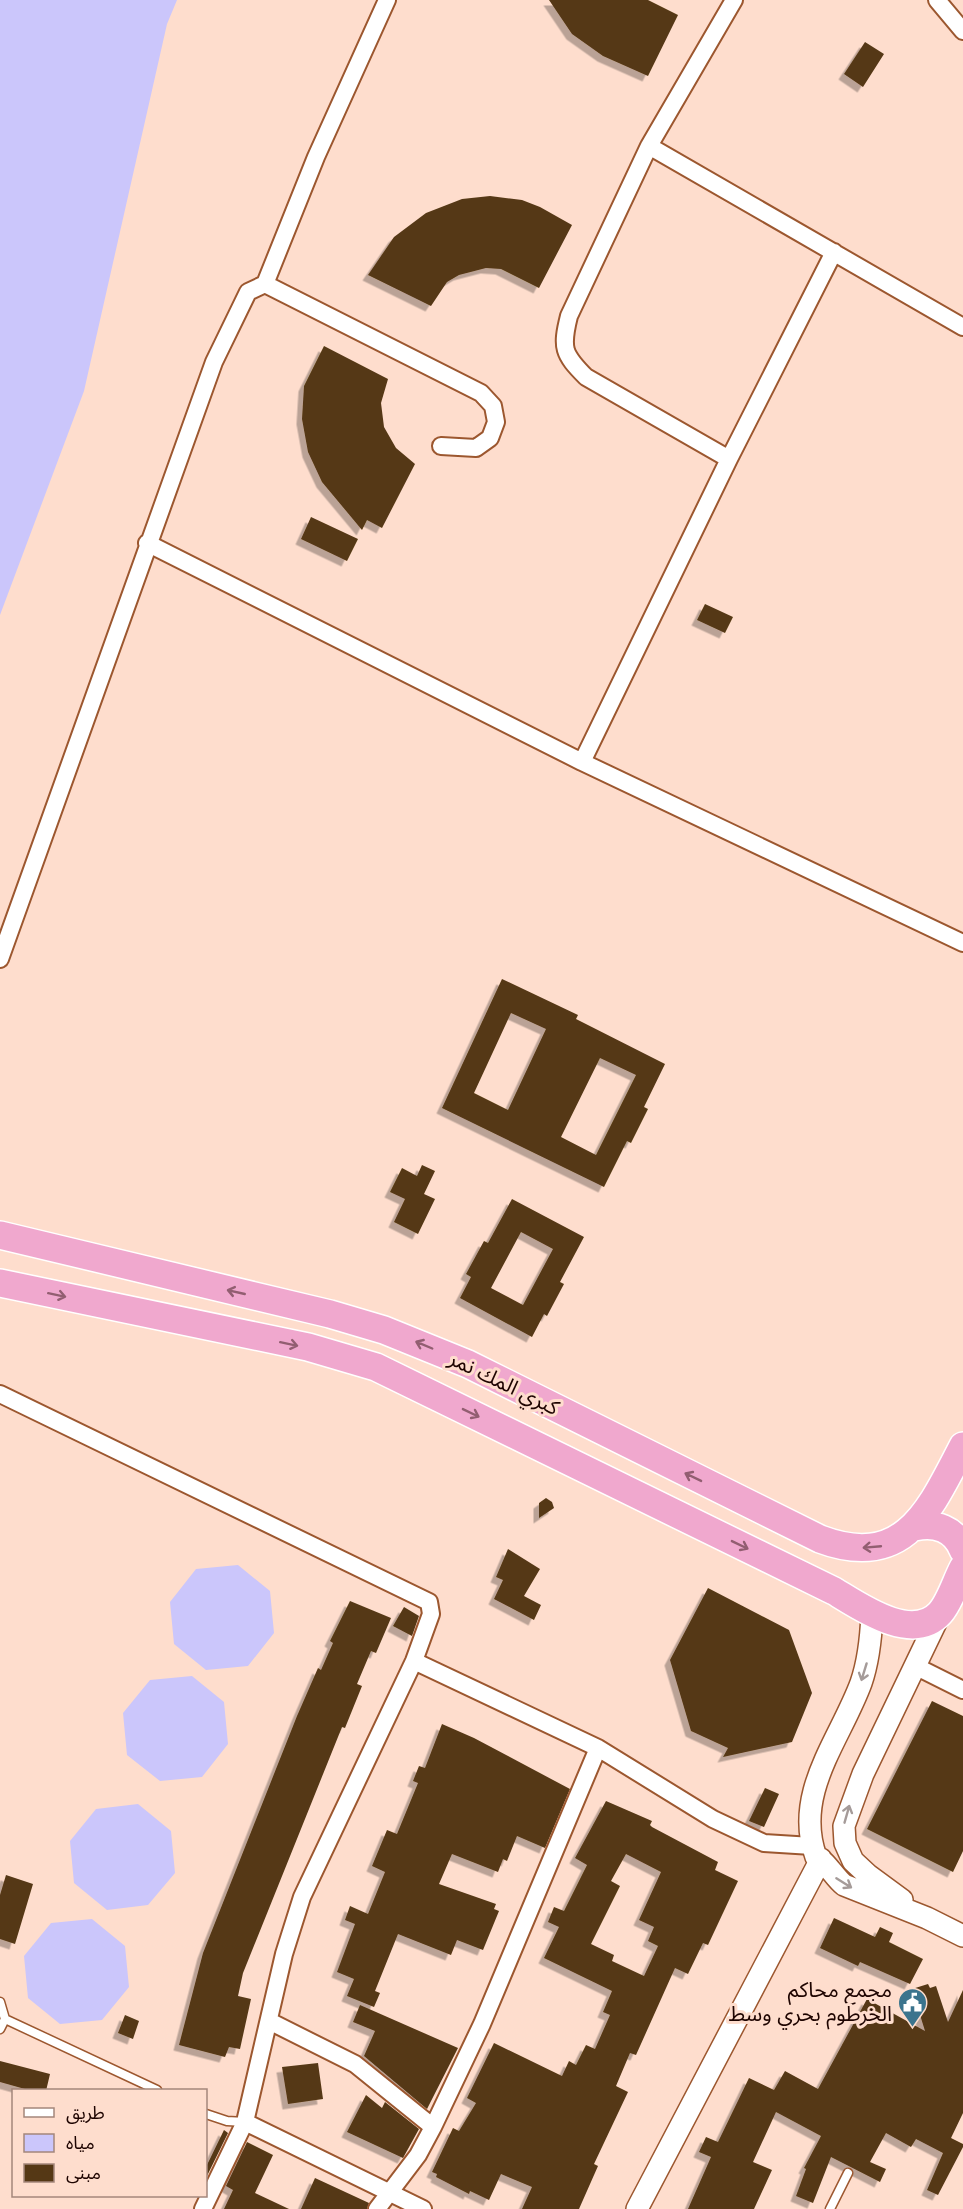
<svg xmlns="http://www.w3.org/2000/svg" width="963" height="2209" font-family="'DM Sans','Noto Sans Arabic',sans-serif">
  <style>
    .water { fill: #cbc6fb }
    .building { fill: #553815; fill-rule: evenodd; filter: url(#shadow) }
    .lines { fill: none; stroke-linecap: round; stroke-linejoin: round }
    .service-casing { stroke: #9c572f; stroke-width: 11 }
    .minor-casing { stroke: #9c572f; stroke-width: 20 }
    .tertiary-casing { stroke: #9c572f; stroke-width: 24 }
    .trunk-casing { stroke: #fff; stroke-width: 30 }
    .service { stroke: #fff; stroke-width: 8 }
    .minor { stroke: #fff; stroke-width: 16 }
    .tertiary { stroke: #fff; stroke-width: 21 }
    .trunk { stroke: #f0a8ce; stroke-width: 27 }
    .oneway { stroke: #925e71 }
    .oneway2 { stroke: #a59b99 }
    .labels { text-anchor: middle; dominant-baseline: central; stroke-width: 6; stroke-linejoin: round; paint-order: stroke }
    .street-label { font-size: 21px; fill: #1e0400; stroke: #feddcd }
    .poi-label { font-size: 21px; fill: #1e0400; stroke: #feddcd; text-anchor: end }
  </style>
  <defs>
    <filter id="shadow"><feDropShadow dx="-5.5" dy="5.5" stdDeviation="0" flood-color="#0004"/></filter>
  </defs>
  <rect width="100%" height="100%" fill="#feddcd"/>
  <path class="water" d="M0,0H177L167,24L84,391L0,615Z
    M238,1565L270,1591L274,1633L248,1666L206,1670L174,1644L170,1602L196,1569Z
    M192,1676L224,1702L228,1744L202,1777L160,1781L127,1755L123,1713L150,1680Z
    M138,1804L171,1831L175,1873L148,1905L107,1910L74,1883L70,1841L96,1809Z
    M92,1919L125,1946L129,1987L102,2020L60,2024L28,1998L24,1956L51,1923Z"/>
  <path class="building" d="M549,0H648L678,15L648,76L603,56L572,34Z
    M865,42L884,54L863,87L844,74Z
    M490,196L522,200L540,207L572,225L539,288L501,269L486,268L459,275L447,282L431,306L368,275L394,237L426,213L462,199Z
    M324,346L388,379L381,403L384,427L396,448L415,464L382,528L367,520L362,530L322,482L308,452L302,419L304,386Z
    M311,517L358,539L347,561L301,539Z
    M705,604L733,617L725,633L697,620Z
    M502,979L578,1015L576,1019L665,1064L644,1107L648,1109L631,1143L627,1141L604,1187L442,1108ZM511,1013L546,1029L508,1110L474,1093ZM600,1058L636,1075L596,1155L561,1137Z
    M422,1165L435,1171L424,1194L435,1199L418,1234L394,1222L405,1199L390,1192L402,1168L417,1176Z
    M512,1199L584,1237L560,1282L564,1284L547,1316L544,1314L532,1337L460,1298L471,1277L466,1274L484,1241L488,1243ZM521,1232L553,1249L523,1305L491,1288Z
    M546,1498L552,1502L554,1508L539,1518V1503Z
    M508,1549L540,1569L524,1596L541,1605L534,1620L494,1599L503,1580L496,1577Z
    M708,1588L789,1630L812,1693L792,1742L723,1757L728,1748L691,1731L670,1660Z
    M350,1601L391,1618L376,1653L371,1651L357,1684L362,1686L345,1728L342,1727L243,1973L238,1996L251,1999L240,2049L229,2047L225,2057L179,2045L203,1953L297,1716L318,1668L321,1670L333,1643L330,1641Z
    M404,1607L419,1616L412,1636L393,1626Z
    M932,1701L963,1716V1851L953,1872L867,1829Z
    M442,1724L474,1738L570,1789L545,1848L517,1836L507,1861L503,1859L498,1872L452,1854L439,1884L496,1904L494,1909L499,1911L483,1950L457,1940L451,1955L398,1934L375,1991L380,1993L374,2007L347,1996L354,1979L337,1972L355,1924L345,1920L350,1906L368,1914L385,1872L372,1866L387,1830L397,1834L418,1783L413,1781L419,1766L425,1768Z
    M765,1788L779,1794L764,1827L749,1821Z
    M606,1801L652,1821L650,1825L652,1827L718,1862L715,1870L738,1881L708,1945L703,1943L688,1974L675,1968L636,2055L630,2053L616,2086L628,2092L594,2164L598,2166L579,2209H522L532,2187L501,2174L489,2200L470,2191L469,2194L436,2177L437,2174L432,2172L453,2128L459,2131L476,2103L467,2098L494,2043L562,2076L569,2061L576,2065L586,2045L595,2049L610,2015L603,2012L612,1991L544,1958L559,1927L548,1922L554,1907L564,1911L587,1865L575,1858ZM626,1854L661,1872L639,1920L654,1927L648,1941L658,1946L644,1976L612,1961L614,1955L591,1944L620,1886L611,1881Z
    M6,1875L33,1884L15,1944L0,1939V1895Z
    M834,1918L875,1937L880,1927L893,1933L889,1942L923,1959L910,1984L860,1962L858,1966L820,1948Z
    M928,1984L930,1988L936,1986L948,2022L963,1990V2113L951,2138L963,2144V2147L938,2195L927,2190L943,2153L916,2139L911,2147L886,2133L870,2162L886,2169L880,2182L831,2157L813,2203L796,2196L806,2169L804,2168L821,2136L776,2112L753,2162L772,2170L754,2209H688L711,2157L699,2152L706,2137L718,2142L749,2078L774,2090L785,2071L818,2089L867,1999L925,2031L912,1989Z
    M360,2005L458,2048L427,2109L364,2056L375,2031L353,2022Z
    M125,2015L139,2021L133,2039L118,2033Z
    M0,2061L50,2074L46,2091H32L0,2082Z
    M318,2063L323,2099L288,2104L282,2067Z
    M366,2095L382,2108L385,2102L419,2129L403,2158L347,2132Z
    M224,2130L228,2133L206,2178V2167Z
    M247,2142L273,2155L255,2193L289,2209H224L233,2190L226,2186Z
    M315,2178L369,2203L367,2209H301Z"/>
  <g class="lines">
    <defs>
      <path id="service" d="M0,2002L5,2019L0,2029
        M5,2019L157,2090
        M206,2114L227,2121L245,2122
        M830,2209L848,2173"/>
      <path id="minor" d="M937,0L963,31
        M649,146L963,327
        M265,284L481,393L493,406L496,422L490,438L476,448L441,446
        M729,459L586,377C563,354 561,348 569,316L649,146L734,0
        M147,543L582,762L963,943
        M582,762L729,459L834,252
        M0,959L214,362L248,292L265,284L316,157L387,0
        M0,1394L429,1602L431,1614L414,1661L302,1897L284,1954L245,2122L203,2209
        M414,1661L598,1748L713,1819L764,1843L812,1846
        M915,1666L963,1690
        M269,2021L355,2064L433,2127
        M245,2122L423,2209
        M377,2209L418,2155L433,2127L482,2024L598,1748"/>
      <path id="tertiary" d="M872,1614C871,1638 869,1660 861,1683C840,1740 793,1793 816,1857C826,1861 834,1877 844,1885L927,1918L963,1936
        M902,1900L868,1875L853,1861L845,1843L844,1826L863,1774L940,1614
        M637,2209L821,1859"/>
      <path id="trunk" d="M0,1235L330,1314L384,1330L468,1364L820,1539C905,1571 930,1509 963,1446
        M0,1283L308,1347L376,1367L834,1591C859,1606 912,1644 940,1613C950,1602 956,1581 963,1568
        M915,1527C935,1522 955,1529 963,1550"/>
    </defs>
    <use href="#service" class="service-casing"/>
    <use href="#minor" class="minor-casing"/>
    <use href="#tertiary" class="tertiary-casing"/>
    <use href="#trunk" class="trunk-casing"/>
    <use href="#service" class="service"/>
    <use href="#minor" class="minor"/>
    <use href="#tertiary" class="tertiary"/>
    <use href="#trunk" class="trunk"/>
  </g>
  <defs><path id="oneway-shaft" d="M-6 0H5M1.5-3L5.5 0L1.5 3" fill="none" stroke-width="1.6" stroke-linecap="round" stroke-linejoin="round" transform="scale(1.5)"/></defs>
  <g class="oneway">
    <use href="#oneway-shaft" transform="translate(236 1292) rotate(-167)"/>
    <use href="#oneway-shaft" transform="translate(57 1295) rotate(12)"/>
    <use href="#oneway-shaft" transform="translate(289 1344) rotate(12)"/>
    <use href="#oneway-shaft" transform="translate(424 1345) rotate(-157)"/>
    <use href="#oneway-shaft" transform="translate(471 1413) rotate(26)"/>
    <use href="#oneway-shaft" transform="translate(693 1477) rotate(-154)"/>
    <use href="#oneway-shaft" transform="translate(740 1545) rotate(26)"/>
    <use href="#oneway-shaft" transform="translate(872 1547) rotate(175)"/>
  </g>
  <g class="oneway2">
    <use href="#oneway-shaft" transform="translate(864 1672) rotate(107)"/>
    <use href="#oneway-shaft" transform="translate(847 1814) rotate(-74)"/>
    <use href="#oneway-shaft" transform="translate(844 1883) rotate(32)"/>
  </g>
  <defs>
    <symbol id="civic-pin" viewBox="-11 -11 22 30"><path d="M0 17L-7.5 6A9.5 9.5 0 1 1 7.5 6Z" fill="#3b748d" stroke="#feddcd"/><path d="M-.6-6.5H3V-4.5H.6V-3L4-1V1h2V6H-6V1h2V-1L-.6-3ZM-1.2 2.5V6h2.4V2.5Z" fill="#fff"/></symbol>
  </defs>
  <g fill-rule="evenodd">
    <use href="#civic-pin" x="896" y="1986" width="33" height="45"/>
  </g>
  <g class="labels">
    <g class="street-label">
      <text transform="translate(504 1383) rotate(26)">كبري المك نمر</text>
    </g>
    <g class="poi-label">
      <text x="892" y="1990">مجمع محاكم<tspan x="892" dy="24">الخرطوم بحري وسط</tspan></text>
    </g>
  </g>
  <rect x="12" y="2089" width="195" height="108" fill="#feddcd" stroke="#a4867b" stroke-width="1.5"/>
  <rect x="24" y="2108" width="30" height="9" fill="#ffffff" stroke="#a4867b" stroke-width="1.5"/>
  <text x="66" y="2119" font-size="18" fill="#1e0400">طريق</text>
  <rect x="24" y="2134" width="30" height="18" fill="#cbc6fb" stroke="#a4867b" stroke-width="1.5"/>
  <text x="66" y="2149" font-size="18" fill="#1e0400">مياه</text>
  <rect x="24" y="2164" width="30" height="18" fill="#553815" stroke="#a4867b" stroke-width="1.5"/>
  <text x="66" y="2179" font-size="18" fill="#1e0400">مبنى</text>
</svg>
